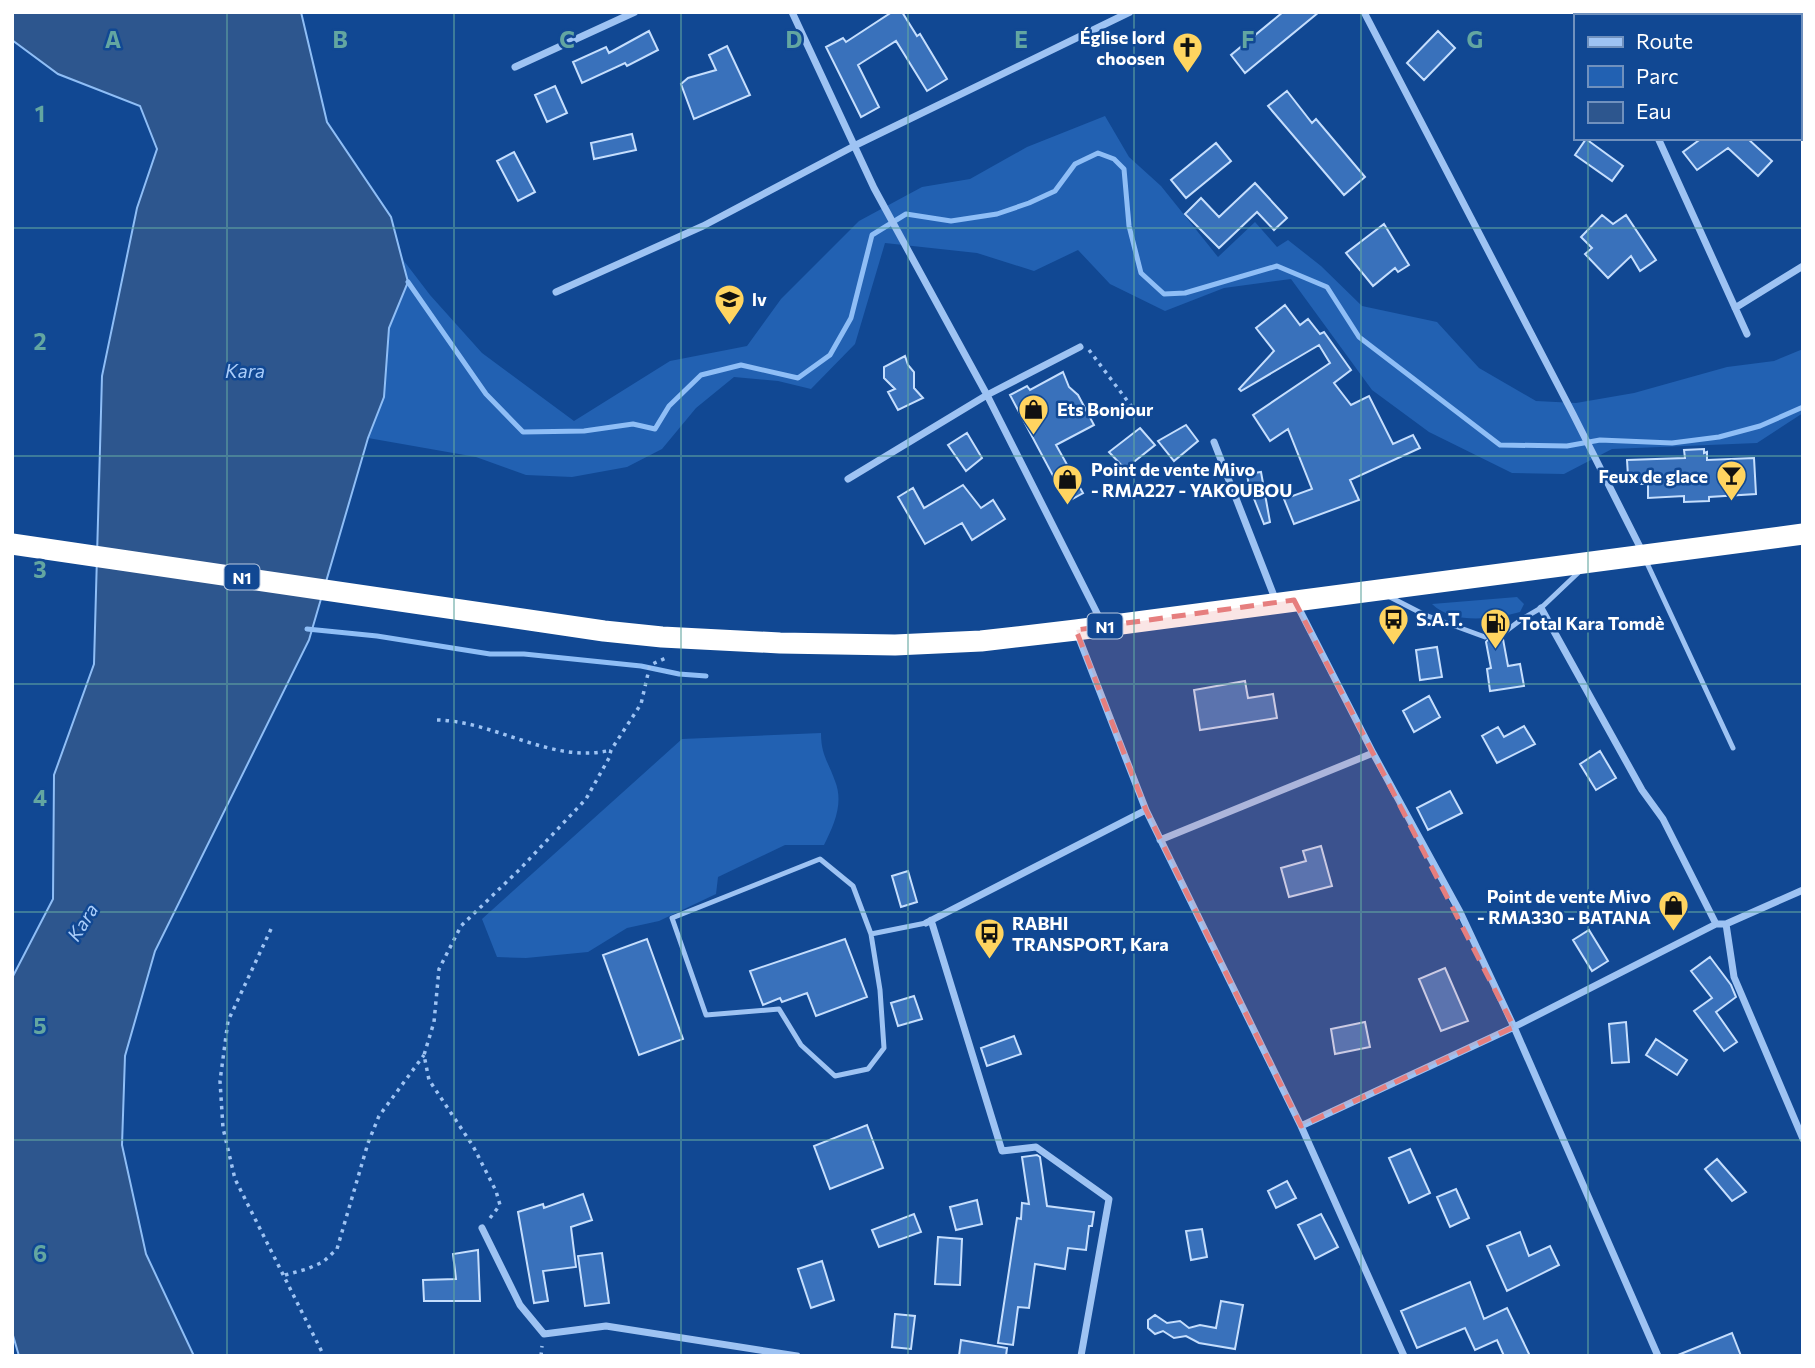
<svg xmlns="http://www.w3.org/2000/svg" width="1815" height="1368" font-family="Commissioner,sans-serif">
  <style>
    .green { fill: #2261b2 }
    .water { fill: #2d568e; stroke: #8fbef6; stroke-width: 2 }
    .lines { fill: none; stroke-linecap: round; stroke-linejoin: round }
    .stream { stroke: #8fbef6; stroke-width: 5 }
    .building { fill: #3971bb; stroke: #c5defd; stroke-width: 2 }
    .path { stroke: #9ec3f3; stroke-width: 3.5; stroke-dasharray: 3.5 5; stroke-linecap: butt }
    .lane { stroke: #9ec3f3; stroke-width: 5 }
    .street { stroke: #9ec3f3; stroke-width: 7 }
    .highway { stroke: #fff; stroke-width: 21 }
    .marked { fill: #e67e7e; fill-opacity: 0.2; stroke: #e67e7e; stroke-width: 5; stroke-dasharray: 14 9; stroke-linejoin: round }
    .grid { fill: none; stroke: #63a6a1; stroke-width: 2; stroke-opacity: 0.55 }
    .labels { text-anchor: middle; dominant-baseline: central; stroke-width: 5; stroke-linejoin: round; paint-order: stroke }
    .shield { fill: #114893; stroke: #b8c8df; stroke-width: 2 }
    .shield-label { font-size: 16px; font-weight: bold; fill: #fff }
    .poi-label { font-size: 18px; font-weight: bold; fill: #fff; stroke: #114893; text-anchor: start }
    .water-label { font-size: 19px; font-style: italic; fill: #aacdfa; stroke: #114893 }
    .grid-label { font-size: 23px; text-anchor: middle; font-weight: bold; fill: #63a6a1; stroke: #114893; stroke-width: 5; stroke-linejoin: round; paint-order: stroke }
  </style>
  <rect width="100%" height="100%" fill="#114893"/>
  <path class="green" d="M1105,116L1129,157L1161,186L1218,257L1255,222L1277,247L1288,240L1321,266L1362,306L1437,322L1479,368L1536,401L1576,403L1634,393L1727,367L1774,361L1803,349V413L1757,443L1612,449L1564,474L1512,473L1429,432L1372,390L1291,279L1224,288L1165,311L1110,284L1078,250L1034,271L977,253L885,243L855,344L811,389L778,381L734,377L696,408L662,449L627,467L572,477L526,475L476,457L368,438L384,396L389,328L408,282L404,261L430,295L482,353L574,421L670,361L747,346L781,299L859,221L922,187L970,179L1027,147Z
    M1517,597L1524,604L1520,612C1494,619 1453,625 1432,604Z
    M821,733C821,755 828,761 835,781C844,803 834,825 824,845H785L718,877L716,894L659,921L627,928L588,952L526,958L497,957L482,919L682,739Z"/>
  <path class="water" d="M12,12H301L327,122L391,217L408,282L389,328L384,397L368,438L309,640L155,951L125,1056L122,1145L146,1254L194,1356H19L12,1332V978L53,899L54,775L94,664L102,376L137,208L157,149L140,106L58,74L12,40Z"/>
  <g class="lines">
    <path class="stream" d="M408,282L486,394L523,432L584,431L633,424L655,429L669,406L701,375L741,365L798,378L830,355L851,318L872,235L906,214L951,221L997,214L1029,203L1055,191L1075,164L1098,153L1114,159L1124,169L1129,226L1141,273L1164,294L1185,293L1277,266L1327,287L1359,337L1500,445L1567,446L1600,440L1672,443L1719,437L1760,426L1803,407
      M307,629L377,636L490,654H524L641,666L679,674L706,676"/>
  </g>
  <path class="building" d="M892,12H902L917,36L920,34L947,79L927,91L896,41L858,65L879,107L861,117L826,47L843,38L846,42Z
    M1283,12H1319L1245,73L1231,55Z
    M649,31L658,50L627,66L625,63L582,83L573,62L606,47L609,53Z
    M1438,31L1455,48L1424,80L1407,63Z
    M727,46L750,95L694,119L681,84L688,78L716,70L709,55Z
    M555,86L567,113L547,122L535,95Z
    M1287,91L1312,123L1316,119L1365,177L1344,195L1268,106Z
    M632,134L636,150L594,159L591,143Z
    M1702,138H1747L1772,161L1758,176L1728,148L1697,170L1683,152Z
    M1586,139L1623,166L1612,181L1575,155Z
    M1216,143L1231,161L1186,198L1171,180Z
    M514,152L535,192L518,201L497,161Z
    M1255,183L1287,218L1274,230L1257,212L1219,248L1185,214L1201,198L1219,217Z
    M1602,215L1613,224L1626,215L1656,260L1640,271L1631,256L1608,278L1585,254L1592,248L1581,237Z
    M1384,224L1409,265L1398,272L1395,268L1373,286L1346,253Z
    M1285,305L1300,325L1308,319L1320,334L1324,332L1351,370L1334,383L1351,405L1369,396L1393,444L1413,435L1420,448L1350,480L1359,500L1294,524L1284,499L1312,489L1288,429L1270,441L1253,415L1330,363L1319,345L1241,391L1239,389L1274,351L1256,328Z
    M905,356L908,365L914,372V388L923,398L898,410L888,392L895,389L884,378V367Z
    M1063,372L1069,387L1078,395L1094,425L1056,445L1083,493L1067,502L1010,395L1027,386L1030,390Z
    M1186,425L1198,441L1174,461L1158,441Z
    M1140,428L1155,445L1125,469L1109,452Z
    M967,433L982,458L966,471L948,445Z
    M1704,449V453L1707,452V460L1754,458L1756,494L1709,497V501L1684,502V496L1648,498V484H1631L1628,476L1627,460L1685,458L1684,450Z
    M1261,472L1270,522L1264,524L1249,486L1247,474Z
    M963,485L981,508L993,500L1005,519L972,540L962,523L925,544L898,497L913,488L924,508Z
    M1500,624L1501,628L1497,635L1503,639L1508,666L1520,664L1524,686L1490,691L1487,669L1491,668L1486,642L1490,637L1483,627Z
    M1437,647L1442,677L1420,680L1416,650Z
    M1245,681L1248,698L1273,694L1277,718L1200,730L1194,690Z
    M1429,696L1440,717L1414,732L1403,711Z
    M1524,726L1535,744L1497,763L1482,736L1498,727L1504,737Z
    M1600,751L1616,778L1596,790L1580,764Z
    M1450,791L1462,813L1428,830L1417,808Z
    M1321,846L1332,886L1289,897L1281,868L1306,861L1303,851Z
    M908,871L917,902L901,907L892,876Z
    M1589,930L1608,961L1592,971L1573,940Z
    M647,939L683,1039L639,1055L603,955Z
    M845,939L867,997L816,1016L807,993L782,1002L780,998L763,1005L750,971Z
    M1710,957L1731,985L1736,997L1716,1012L1737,1042L1724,1051L1694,1011L1712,998L1691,971Z
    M1445,968L1468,1021L1441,1031L1419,979Z
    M914,996L922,1019L898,1026L891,1003Z
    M1365,1022L1370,1047L1335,1054L1331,1029Z
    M1626,1022L1629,1062L1612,1063L1609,1024Z
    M1014,1036L1021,1054L987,1066L981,1048Z
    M1656,1039L1687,1060L1677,1075L1646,1055Z
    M867,1125L883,1168L830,1189L814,1146Z
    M1410,1149L1430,1193L1409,1203L1389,1158Z
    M1037,1155L1040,1157L1047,1206L1094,1212L1092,1226H1089L1086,1250L1068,1248L1065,1269L1035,1264L1029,1308L1018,1307L1013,1345L998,1343L1017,1218L1021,1219L1022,1203L1029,1204L1022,1157Z
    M1717,1159L1746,1192L1732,1201L1705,1169Z
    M1287,1181L1296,1198L1276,1208L1268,1191Z
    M1456,1189L1469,1218L1450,1227L1437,1197Z
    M583,1194L592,1220L571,1227L576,1267L543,1271L548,1301L534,1303L518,1212L543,1204L544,1208Z
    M977,1200L982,1224L956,1230L950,1207Z
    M914,1214L921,1232L879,1247L872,1230Z
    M1321,1214L1338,1247L1315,1259L1298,1225Z
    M1202,1229L1207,1257L1191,1260L1186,1231Z
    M1520,1232L1529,1256L1550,1246L1559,1265L1507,1291L1487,1246Z
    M938,1237L962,1239L960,1285L935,1284Z
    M478,1250L480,1301H424L423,1280L456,1279L453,1254Z
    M602,1253L609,1303L585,1306L578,1256Z
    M822,1261L834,1300L811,1308L798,1269Z
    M1470,1282L1484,1319L1507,1308L1530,1356H1504L1497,1340L1475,1350L1465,1328L1417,1348L1401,1311Z
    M1221,1301L1243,1305L1235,1349L1199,1343L1186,1336L1174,1338L1163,1331L1155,1334L1148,1328V1320L1155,1315L1167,1323L1180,1321L1189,1328L1200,1325L1216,1328Z
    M895,1314L915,1316L911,1349L892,1347Z
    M1732,1333L1741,1356H1678V1355Z
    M961,1340L1007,1348L1006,1356H959Z"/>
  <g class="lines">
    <path class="path" d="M1089,350L1138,415
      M437,720C496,721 553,765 611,750
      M271,929L228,1021L220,1081L223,1128L235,1179L324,1356
      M490,1218L500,1205L496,1191L473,1146L429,1080L424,1055L434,1022L439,969L461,926L520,869L586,799L609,758L611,750L641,704L650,665L668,657
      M285,1275L307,1269L323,1262L337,1249L368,1143L379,1116L424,1055
      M541,1356L542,1346"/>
    <path class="lane" d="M1646,561L1733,748
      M1388,596L1425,615L1485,637
      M1502,634L1522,619L1541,608L1580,571
      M871,934L853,886L820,859L672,918L706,1015L779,1009L801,1045L835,1076L868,1069L884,1048L880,990L871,934L926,923"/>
    <path class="street" d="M792,12L874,188L987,395L1102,623
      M1364,12L1573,414L1643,553
      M1581,12L1584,16
      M1701,16L1707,12
      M515,67L635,12
      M1658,138L1747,334
      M556,292L703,226L856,145L1130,12
      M1735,308L1803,266
      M1214,442L1276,601
      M848,479L987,395L1080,347
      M1296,603L1373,753L1460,912L1514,1027L1658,1356
      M1541,608L1642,790L1663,819L1716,924
      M1077,633L1146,810L1301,1126L1404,1356
      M1160,840L1373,753
      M931,920L1002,1151L1036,1147L1109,1199L1081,1356
      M926,923L1146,810
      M1726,924L1734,977L1803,1139
      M1301,1126L1514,1027L1716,924H1726L1803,890
      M482,1228L520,1305L544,1334L606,1326L797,1356"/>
    <path class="highway" d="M12,544L604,631L662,637L780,643L895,645L981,641L1076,630L1803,534"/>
  </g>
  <path class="marked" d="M1294,600L1514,1027L1301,1126L1146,810L1076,630Z"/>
  <path class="grid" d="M227,12V1356M454,12V1356M681,12V1356M908,12V1356M1134,12V1356M1361,12V1356M1588,12V16M1588,138V1356M12,228H1803M12,456H1803M12,684H1803M12,912H1803M12,1140H1803"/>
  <defs>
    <symbol id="church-pin" viewBox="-11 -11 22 30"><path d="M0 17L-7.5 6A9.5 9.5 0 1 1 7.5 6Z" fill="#ffd460" stroke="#114893"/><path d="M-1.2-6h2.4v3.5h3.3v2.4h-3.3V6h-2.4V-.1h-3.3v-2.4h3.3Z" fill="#111"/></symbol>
    <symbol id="school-pin" viewBox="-11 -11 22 30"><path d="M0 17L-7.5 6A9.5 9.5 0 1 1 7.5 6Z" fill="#ffd460" stroke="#114893"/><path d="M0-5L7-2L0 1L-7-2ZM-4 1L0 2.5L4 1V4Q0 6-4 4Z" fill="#111"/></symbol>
    <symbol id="shop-pin" viewBox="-11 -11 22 30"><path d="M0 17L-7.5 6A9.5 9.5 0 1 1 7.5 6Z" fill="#ffd460" stroke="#114893"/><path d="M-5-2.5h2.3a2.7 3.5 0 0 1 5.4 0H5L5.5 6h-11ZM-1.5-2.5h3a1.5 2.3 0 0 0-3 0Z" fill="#111"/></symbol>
    <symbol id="bar-pin" viewBox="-11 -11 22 30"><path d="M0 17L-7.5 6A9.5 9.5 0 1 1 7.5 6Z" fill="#ffd460" stroke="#114893"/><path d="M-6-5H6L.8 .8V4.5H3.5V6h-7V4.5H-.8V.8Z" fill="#111"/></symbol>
    <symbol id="bus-pin" viewBox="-11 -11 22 30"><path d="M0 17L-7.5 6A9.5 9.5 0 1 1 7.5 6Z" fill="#ffd460" stroke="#114893"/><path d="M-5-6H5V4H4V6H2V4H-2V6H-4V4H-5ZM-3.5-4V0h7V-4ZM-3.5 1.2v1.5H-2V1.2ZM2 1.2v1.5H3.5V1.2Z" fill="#111"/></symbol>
    <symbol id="fuel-pin" viewBox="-11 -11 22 30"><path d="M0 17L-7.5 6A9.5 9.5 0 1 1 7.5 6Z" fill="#ffd460" stroke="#114893"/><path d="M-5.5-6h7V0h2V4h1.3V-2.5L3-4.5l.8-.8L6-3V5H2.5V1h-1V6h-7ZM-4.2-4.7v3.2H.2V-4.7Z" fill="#111"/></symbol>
  </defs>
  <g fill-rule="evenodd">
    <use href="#church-pin" x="1170" y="30" width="35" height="47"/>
    <use href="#school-pin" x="712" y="282" width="35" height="47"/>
    <use href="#shop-pin" x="1016" y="392" width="35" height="47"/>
    <use href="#bar-pin" x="1714" y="458" width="35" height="47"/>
    <use href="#shop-pin" x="1050" y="462" width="35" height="47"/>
    <use href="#bus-pin" x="1376" y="602" width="35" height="47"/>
    <use href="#fuel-pin" x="1478" y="606" width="35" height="47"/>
    <use href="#shop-pin" x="1656" y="888" width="35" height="47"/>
    <use href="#bus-pin" x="972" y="916" width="35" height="47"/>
  </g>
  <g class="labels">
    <g class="shield">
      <rect x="224.5" y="564.5" width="35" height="25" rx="5"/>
      <rect x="1087.5" y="613.5" width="35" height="25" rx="5"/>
    </g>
    <g class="shield-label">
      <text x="242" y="577">N1</text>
      <text x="1105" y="626">N1</text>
    </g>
    <g class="poi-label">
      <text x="1165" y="37" text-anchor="end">Église lord<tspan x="1165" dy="21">choosen</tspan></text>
      <text x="752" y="299">lv</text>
      <text x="1057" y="409">Ets Bonjour</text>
      <text x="1091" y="469">Point de vente Mivo<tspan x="1091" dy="21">- RMA227 - YAKOUBOU</tspan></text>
      <text x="1708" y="476" text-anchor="end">Feux de glace</text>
      <text x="1416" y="619">S.A.T.</text>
      <text x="1519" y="623">Total Kara Tomdè</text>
      <text x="1651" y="896" text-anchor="end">Point de vente Mivo<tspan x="1651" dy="21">- RMA330 - BATANA</tspan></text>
      <text x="1012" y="923">RABHI<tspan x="1012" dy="21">TRANSPORT, Kara</tspan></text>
    </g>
    <g class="water-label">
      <text x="245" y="370">Kara</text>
      <text transform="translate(82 922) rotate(-58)">Kara</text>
    </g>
  </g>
  <g class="grid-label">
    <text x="113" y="48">A</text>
    <text x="340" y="48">B</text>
    <text x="567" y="48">C</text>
    <text x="794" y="48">D</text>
    <text x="1021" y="48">E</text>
    <text x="1248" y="48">F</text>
    <text x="1475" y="48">G</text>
    <text x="40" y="122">1</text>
    <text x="40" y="350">2</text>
    <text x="40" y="578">3</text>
    <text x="40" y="806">4</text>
    <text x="40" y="1034">5</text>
    <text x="40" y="1262">6</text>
  </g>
  <rect width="1815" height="1368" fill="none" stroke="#ffffff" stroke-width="28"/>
  <rect x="1574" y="14" width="228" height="126" fill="#114893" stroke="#7091be" stroke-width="2"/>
  <rect x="1588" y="37" width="35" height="10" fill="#9ec3f3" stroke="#7091be" stroke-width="2"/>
  <text x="1636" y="49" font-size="21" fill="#ffffff">Route</text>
  <rect x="1588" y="66" width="35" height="21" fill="#2261b2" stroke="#7091be" stroke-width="2"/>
  <text x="1636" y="84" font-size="21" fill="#ffffff">Parc</text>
  <rect x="1588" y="102" width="35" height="21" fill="#2d568e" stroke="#7091be" stroke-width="2"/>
  <text x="1636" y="119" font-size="21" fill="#ffffff">Eau</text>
</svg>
